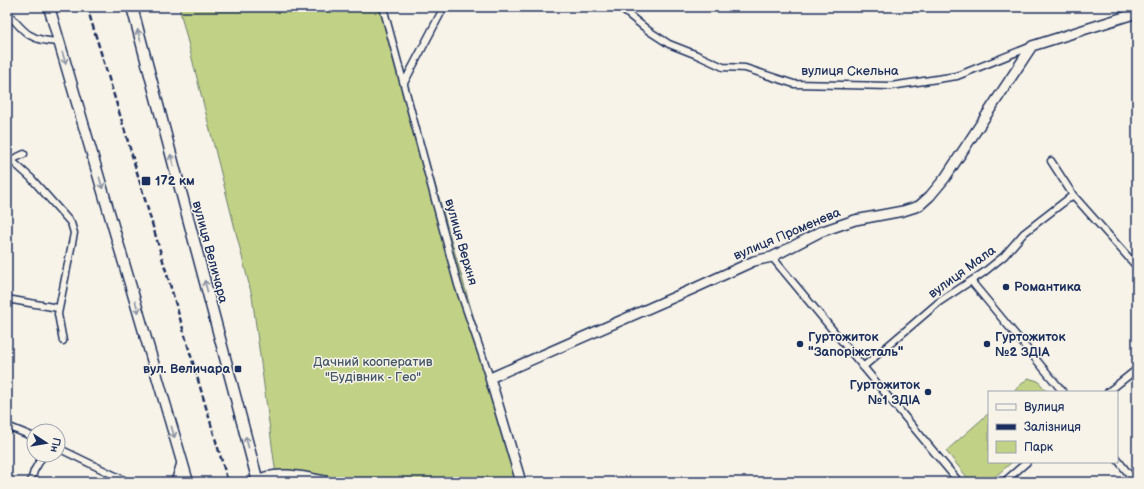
<svg xmlns="http://www.w3.org/2000/svg" width="1144" height="489" font-family="'Balsamiq Sans',sans-serif">
  <style>
    .green { fill: #c1d185; stroke: #6e8072 }
    .lines { fill: none; stroke-linecap: round; stroke-linejoin: round }
    .street-casing { stroke: #1b2f5e; stroke-width: 9 }
    .secondary-casing { stroke: #1b2f5e; stroke-width: 12 }
    .primary-casing { stroke: #1b2f5e; stroke-width: 13 }
    .street { stroke: #f7f3e8; stroke-width: 6 }
    .secondary { stroke: #f7f3e8; stroke-width: 9 }
    .primary { stroke: #f7f3e8; stroke-width: 10 }
    .rail { stroke: #1b2f5e; stroke-width: 2.5; stroke-dasharray: 6 3; stroke-linecap: butt }
    .oneway { stroke: #8991a3 }
    .poi-dot { fill: #1b2f5e; stroke: #f7f3e8; stroke-width: 1.5 }
    .labels { text-anchor: middle; dominant-baseline: central; stroke-width: 3; stroke-linejoin: round; paint-order: stroke }
    .street-label { font-size: 13px; fill: #1b2f5e; stroke: #f7f3e8 }
    .poi-label { font-size: 13px; font-weight: bold; fill: #1b2f5e; stroke: #f7f3e8; text-anchor: start }
    .park-label { font-size: 13px; fill: #445868; stroke: #f7f3e8 }
  </style>
  <rect width="100%" height="100%" fill="#f7f3e8"/>
  <filter id="ink" filterUnits="userSpaceOnUse"><feTurbulence type="fractalNoise" baseFrequency=".025" numOctaves="2"/><feDisplacementMap in="SourceGraphic" scale="8" xChannelSelector="R" yChannelSelector="G"/><feConvolveMatrix kernelMatrix="1 2 1 2 8 2 1 2 1" color-interpolation-filters="sRGB"/></filter>
  <g filter="url(#ink)">
    <path class="green" d="M179,7H384L521,482H327L276,475L252,296Z
      M1028,378L1038,381L1047,392H1013Z
      M989,413V462H1012L989,482H971L946,451Z"/>
    <g class="lines">
      <defs>
        <path id="street" d="M383,7L458,285L490,378
          M619,7L649,31L669,44L697,55L723,67L745,68L794,84L891,86L957,76L1032,46
          M7,12C25,34 31,41 60,42
          M404,83L444,7
          M11,160L31,178L71,223L74,233L58,314L63,341
          M1051,161L1073,195L1137,267
          M7,162L24,154
          M772,257L959,482
          M971,281L1063,392
          M7,299L58,308
          M863,367L939,302L983,273L1004,256L1024,233L1073,195
          M1108,392L1137,369
          M7,426L34,437
          M58,448L128,482
          M1117,459L1135,482
          M32,482L31,481L34,471L43,455
          M1004,482L1027,462"/>
        <path id="secondary" d="M176,482L182,463
          M521,482L490,378L695,288L754,261L772,257L820,232L855,220L903,211L919,206L930,196L945,178L1032,46L1137,13"/>
        <path id="primary" d="M49,7L188,482
          M132,7L258,482
          M254,482C275,470 304,477 327,482"/>
      </defs>
      <use href="#street" class="street-casing"/>
      <use href="#secondary" class="secondary-casing"/>
      <use href="#primary" class="primary-casing"/>
      <use href="#street" class="street"/>
      <use href="#secondary" class="secondary"/>
      <use href="#primary" class="primary"/>
      <path class="rail" d="M87,7L124,128L228,482"/>
    </g>
    <defs><path id="oneway-shaft" d="M-6 0H5M1.5-3L5.5 0L1.5 3" fill="none" stroke-width="1.6" stroke-linecap="round" stroke-linejoin="round"/></defs>
    <g class="oneway">
      <use href="#oneway-shaft" transform="translate(139 35) rotate(-105)"/>
      <use href="#oneway-shaft" transform="translate(64 58) rotate(74)"/>
      <use href="#oneway-shaft" transform="translate(172 160) rotate(-105)"/>
      <use href="#oneway-shaft" transform="translate(101 183) rotate(74)"/>
      <use href="#oneway-shaft" transform="translate(206 286) rotate(-105)"/>
      <use href="#oneway-shaft" transform="translate(137 307) rotate(74)"/>
      <use href="#oneway-shaft" transform="translate(173 432) rotate(74)"/>
      <use href="#oneway-shaft" transform="translate(247 442) rotate(-105)"/>
    </g>
  </g>
  <g class="poi-dot">
    <rect x="141" y="176" width="10" height="10" rx="2"/>
    <circle cx="1006" cy="287" r="4"/>
    <circle cx="800" cy="344" r="4"/>
    <circle cx="987" cy="344" r="4"/>
    <rect x="234" y="365" width="8" height="8" rx="2"/>
    <circle cx="928" cy="392" r="4"/>
  </g>
  <g class="labels">
    <g class="street-label">
      <text x="850" y="71">вулиця Скельна</text>
      <text transform="translate(787 234) rotate(-23)">вулиця Променева</text>
      <text transform="translate(461 242) rotate(74)">вулиця Верхня</text>
      <text transform="translate(210 252) rotate(75)">вулиця Величара</text>
      <text transform="translate(962 272) rotate(-36)">вулиця Мала</text>
    </g>
    <g class="poi-label">
      <text x="155" y="181">172 км</text>
      <text x="1014" y="287">Романтика</text>
      <text x="808" y="337">Гуртожиток<tspan x="808" dy="15">"Запоріжсталь"</tspan></text>
      <text x="995" y="337">Гуртожиток<tspan x="995" dy="15">№2 ЗДІА</tspan></text>
      <text x="230" y="369" text-anchor="end">вул. Величара</text>
      <text x="920" y="385" text-anchor="end">Гуртожиток<tspan x="920" dy="15">№1 ЗДІА</tspan></text>
    </g>
    <g class="park-label">
      <text x="373" y="362">Дачний кооператив<tspan x="373" dy="15">"Будівник - Гео"</tspan></text>
    </g>
  </g>
  <rect width="1144" height="489" fill="none" stroke="#f7f3e8" stroke-width="24"/>
  <rect x="12" y="12" width="1120" height="465" fill="none" stroke="#1b2f5e" stroke-width="1.5" filter="url(#ink)"/>
  <rect x="988" y="391" width="130" height="72" fill="#f7f3e8" stroke="#9fa5b1"/>
  <rect x="996" y="404" width="20" height="6" fill="#f7f3e8" stroke="#9fa5b1"/>
  <text x="1024" y="411" font-size="12" fill="#1b2f5e">Вулиця</text>
  <rect x="996" y="424" width="20" height="6" fill="#1b2f5e" stroke="#9fa5b1"/>
  <text x="1024" y="431" font-size="12" fill="#1b2f5e">Залізниця</text>
  <rect x="996" y="441" width="20" height="12" fill="#c1d185" stroke="#9fa5b1"/>
  <text x="1024" y="451" font-size="12" fill="#1b2f5e">Парк</text>
  <g transform="translate(46 443) rotate(102)"><circle r="19" fill="#f7f3e8" stroke="#9fa5b1"/>
  <path d="M0-3L7 15L0 10L-7 15Z" fill="#1b2f5e"/>
  <text y="-6" font-size="11" font-weight="bold" text-anchor="middle" fill="#1b2f5e">Пн</text>
  </g>
</svg>
